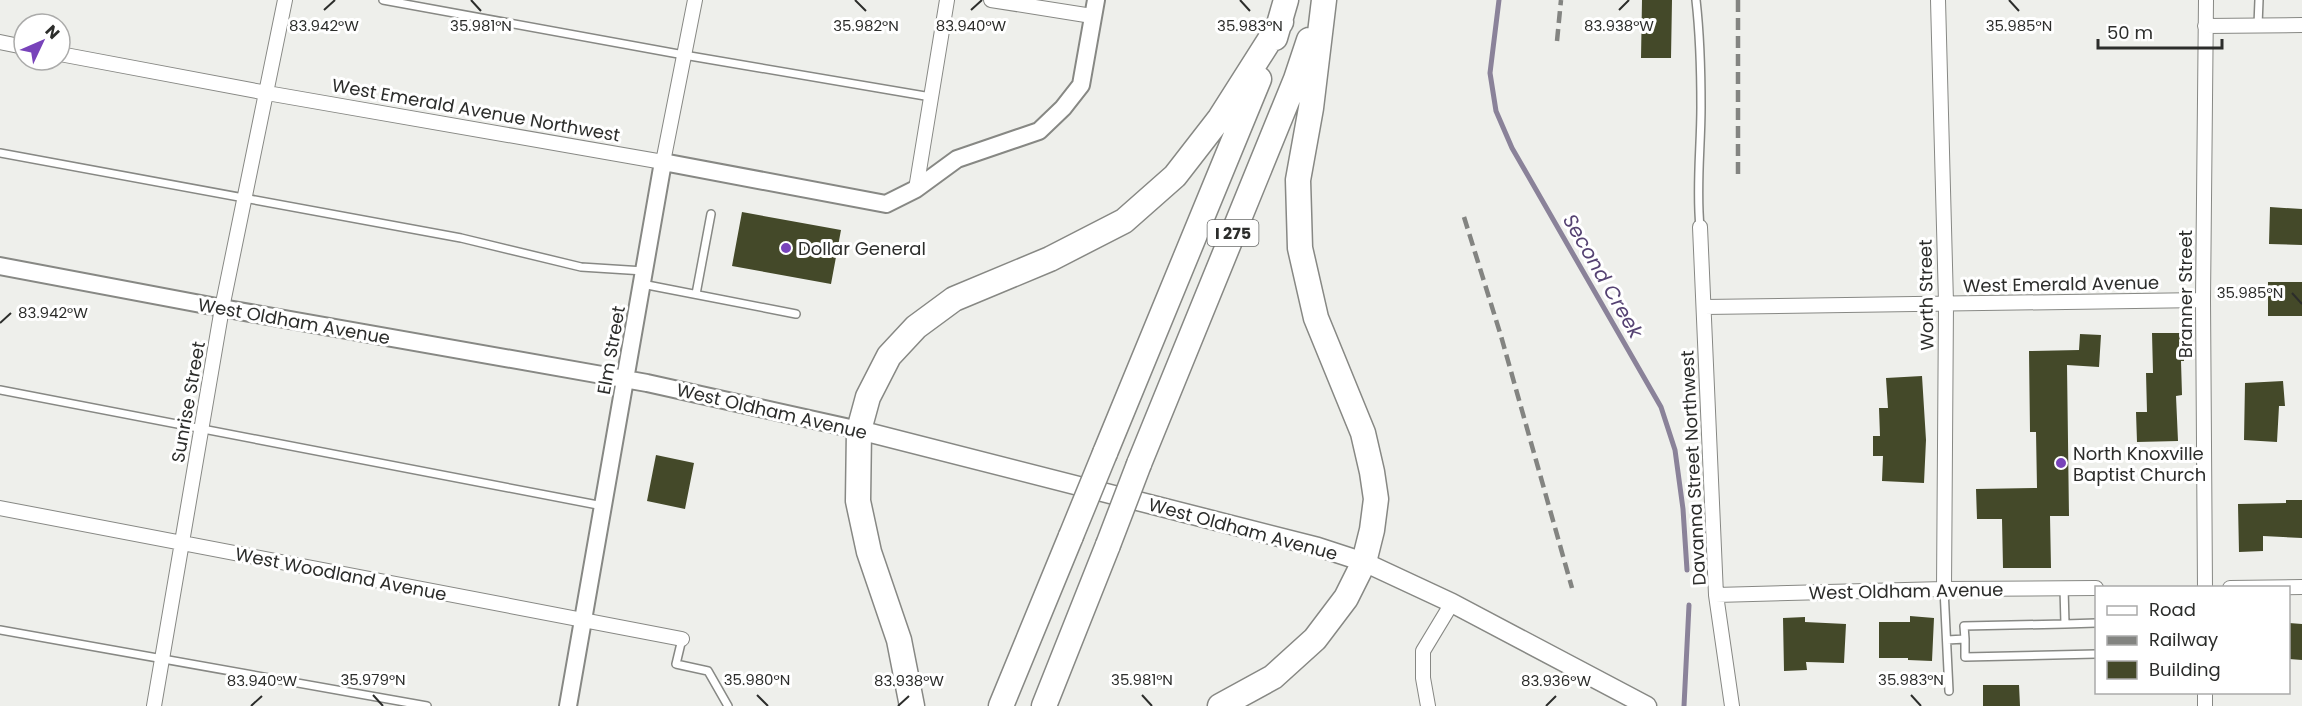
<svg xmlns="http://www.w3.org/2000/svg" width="2302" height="706" font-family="Poppins,sans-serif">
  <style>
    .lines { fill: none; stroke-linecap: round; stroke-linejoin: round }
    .stream { stroke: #8a8299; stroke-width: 5 }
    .building { fill: #444929 }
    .service-casing { stroke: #878884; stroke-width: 10 }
    .minor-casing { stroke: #878884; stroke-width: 16 }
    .tertiary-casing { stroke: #878884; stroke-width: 20 }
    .secondary-casing { stroke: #878884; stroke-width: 21 }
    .motorway-casing { stroke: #878884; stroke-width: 27 }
    .service { stroke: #fff; stroke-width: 7 }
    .minor { stroke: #fff; stroke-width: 14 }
    .tertiary { stroke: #fff; stroke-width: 16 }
    .secondary { stroke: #fff; stroke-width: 18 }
    .motorway { stroke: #fff; stroke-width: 24 }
    .rail { stroke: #838481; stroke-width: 4.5; stroke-dasharray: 12 6; stroke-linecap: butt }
    .motorway-bridge-casing { stroke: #878884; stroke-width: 27; stroke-linecap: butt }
    .motorway-bridge { stroke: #fff; stroke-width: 24 }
    .ticks { fill: none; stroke: #2c2d2b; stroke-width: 2 }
    .poi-dot { fill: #7843ba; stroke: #fff; stroke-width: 2 }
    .labels { text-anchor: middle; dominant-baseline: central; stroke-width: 6; stroke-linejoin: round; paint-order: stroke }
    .shield { fill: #fff; stroke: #6b6c6b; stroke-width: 1.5 }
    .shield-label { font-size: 16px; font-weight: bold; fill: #2c2d2b }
    .street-label { font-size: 18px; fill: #2c2d2b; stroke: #fff }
    .poi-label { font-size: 18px; fill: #2c2d2b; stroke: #fff; text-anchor: start }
    .water-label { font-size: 20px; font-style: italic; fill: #554272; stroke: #fff }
    .ticks-label { font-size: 15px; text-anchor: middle; fill: #2c2d2b; stroke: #fff; stroke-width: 6; stroke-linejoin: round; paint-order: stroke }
  </style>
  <rect width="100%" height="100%" fill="#eeefeb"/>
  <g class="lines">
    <path class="stream" d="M1499,0L1490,73L1496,111L1512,148L1661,407L1675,450L1683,509L1687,570
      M1684,706L1689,605"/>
  </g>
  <path class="building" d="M1642,0H1672L1671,58H1641Z
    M2270,207L2302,209V245L2269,244Z
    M742,212L841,230L831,284L732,266Z
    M2268,282H2302V316H2268Z
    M2152,333H2184V361H2181L2182,395L2176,396L2178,441L2137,442L2136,412H2147L2146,373H2153Z
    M2080,334L2101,335L2099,367L2067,365L2069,516H2050L2051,568H2003L2002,519H1977L1976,489L2037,488L2036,432H2030L2029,351L2079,350Z
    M1922,376L1926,440L1924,483L1882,481L1883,456H1873V436H1880L1879,408H1888L1886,378Z
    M2283,381L2285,406H2279L2277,442L2244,440L2245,383Z
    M656,455L694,463L685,509L647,501Z
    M2286,500H2302V538L2263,536V551L2239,552L2238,504L2286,503Z
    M1910,616L1934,618L1932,661L1908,660V658H1879V622H1910Z
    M1805,617V622L1846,624L1844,663L1806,662L1807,670L1784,671L1783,618Z
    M2289,623L2302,624V660L2289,659Z
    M1983,685H2019L2020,706H1983Z"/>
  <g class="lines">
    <defs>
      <path id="service" d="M383,0L684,55L931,97
        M1696,0C1700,35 1701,71 1701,107C1701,147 1696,187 1700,227
        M2258,25L2259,0
        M0,153L461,238L581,267L644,271
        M642,284L796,314
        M696,294L711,214
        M0,390L603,506
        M2064,588L2065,624L2096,623
        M1944,589L1949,691
        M0,630L427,706
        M682,639L676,664L708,671L728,706
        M1965,639L1964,626L2065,624
        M1947,640L1965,639V657L2096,654"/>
      <path id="minor" d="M991,0L1092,16
        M1938,0L1946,303L1944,589
        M2205,26L2302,25
        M0,42L24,47
        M60,54L267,93L663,162L695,0
        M916,189L947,0
        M1700,227L1716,595L1732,706
        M1704,307L2203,300
        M0,508L682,639
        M2205,588L2203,300L2206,0
        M2230,588L2302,587
        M1716,595L1944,589L2096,588
        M2205,692V706
        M154,706L222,308L285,0
        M1428,706L1423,678V651L1452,603"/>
      <path id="tertiary" d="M0,266L222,308L647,383L859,430
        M568,706L663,162L886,204L916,189L957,159L1039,131L1063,108L1081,85L1096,0"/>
      <path id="secondary" d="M859,430L1318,547L1364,562L1452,603L1647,706"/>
      <path id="motorway" d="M1275,38L1286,0
        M1105,453L1259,79
        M1139,464L1296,79L1309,40
        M912,706L899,640L869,552L858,501L859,430L868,397L889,356L916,327L954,299L1050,259L1124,221L1175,176L1220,118L1281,22
        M1001,706L1071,536
        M1044,706L1108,545
        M1220,706L1273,677L1315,639L1346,598L1364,562L1372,530L1376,499L1372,472L1363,433L1316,318L1300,248L1298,180L1311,108L1324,0"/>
    </defs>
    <use href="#service" class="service-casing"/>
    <use href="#minor" class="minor-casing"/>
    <use href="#tertiary" class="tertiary-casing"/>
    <use href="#secondary" class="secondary-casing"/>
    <use href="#motorway" class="motorway-casing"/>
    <use href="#service" class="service"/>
    <use href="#minor" class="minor"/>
    <use href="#tertiary" class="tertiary"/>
    <use href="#secondary" class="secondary"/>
    <use href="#motorway" class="motorway"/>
    <path class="rail" d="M1738,0V176
      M1557,41L1561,0
      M1464,217L1501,336L1572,588"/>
    <defs>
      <path id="motorway-bridge" d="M1071,536L1105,453
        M1108,545L1139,464"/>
    </defs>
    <use href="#motorway-bridge" class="motorway-bridge-casing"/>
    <use href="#motorway-bridge" class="motorway-bridge"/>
  </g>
  <path class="ticks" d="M471,0L481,11M855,0L866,11M1240,0L1250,11M2009,0L2019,11M324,10L335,0M971,10L982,0M1619,10L1629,0M2292,293L2302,304M0,323L11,313M373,695L383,706M757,695L768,706M1142,695L1152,706M1911,695L1921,706M251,706L262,696M898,706L909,696M1546,706L1556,696"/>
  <g class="poi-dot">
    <circle cx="786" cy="248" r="6"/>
    <circle cx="2061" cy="463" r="6"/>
  </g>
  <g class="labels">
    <rect class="shield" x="1207.5" y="220" width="51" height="26" rx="4.5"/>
    <g class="shield-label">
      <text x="1233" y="233">I 275</text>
    </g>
    <g class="street-label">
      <text transform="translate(476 110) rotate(10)">West Emerald Avenue Northwest</text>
      <text transform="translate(2061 284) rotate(-1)">West Emerald Avenue</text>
      <text transform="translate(2185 294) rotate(-90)">Branner Street</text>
      <text transform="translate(1926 295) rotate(-91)">Worth Street</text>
      <text transform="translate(294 321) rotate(10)">West Oldham Avenue</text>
      <text transform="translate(611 350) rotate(-80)">Elm Street</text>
      <text transform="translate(188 402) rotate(-80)">Sunrise Street</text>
      <text transform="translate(772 411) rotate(13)">West Oldham Avenue</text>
      <text transform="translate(1693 468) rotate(-93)">Davanna Street Northwest</text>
      <text transform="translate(1243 529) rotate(15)">West Oldham Avenue</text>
      <text transform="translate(341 574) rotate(11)">West Woodland Avenue</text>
      <text transform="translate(1906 591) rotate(-1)">West Oldham Avenue</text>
    </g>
    <g class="poi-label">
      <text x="798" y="248">Dollar General</text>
      <text x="2073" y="453">North Knoxville<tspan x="2073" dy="21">Baptist Church</tspan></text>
    </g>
    <g class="water-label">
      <text transform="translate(1603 276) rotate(60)">Second Creek</text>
    </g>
  </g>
  <g class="ticks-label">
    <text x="324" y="31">83.942°W</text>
    <text x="971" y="31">83.940°W</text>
    <text x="1619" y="31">83.938°W</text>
    <text x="2019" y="31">35.985°N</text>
    <text x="481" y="31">35.981°N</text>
    <text x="866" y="31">35.982°N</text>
    <text x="1250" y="31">35.983°N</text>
    <text x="2250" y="298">35.985°N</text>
    <text x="53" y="318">83.942°W</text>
    <text x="373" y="685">35.979°N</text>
    <text x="757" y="685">35.980°N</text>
    <text x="1142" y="685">35.981°N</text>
    <text x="1911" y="685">35.983°N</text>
    <text x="262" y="686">83.940°W</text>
    <text x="909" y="686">83.938°W</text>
    <text x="1556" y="686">83.936°W</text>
  </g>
  <rect x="2095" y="586" width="195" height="108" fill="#ffffff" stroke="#ababaa" stroke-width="1.5"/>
  <rect x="2107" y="606" width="30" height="9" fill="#ffffff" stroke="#ababaa" stroke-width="1.5"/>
  <text x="2149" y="616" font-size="18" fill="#2c2d2b">Road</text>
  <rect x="2107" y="636" width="30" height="9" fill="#838481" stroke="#ababaa" stroke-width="1.5"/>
  <text x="2149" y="646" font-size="18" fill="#2c2d2b">Railway</text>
  <rect x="2107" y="661" width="30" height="18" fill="#444929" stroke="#ababaa" stroke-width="1.5"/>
  <text x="2149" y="676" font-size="18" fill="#2c2d2b">Building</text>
  <g transform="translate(42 42) rotate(46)"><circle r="28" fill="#ffffff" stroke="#ababaa" stroke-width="1.5"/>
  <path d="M0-4.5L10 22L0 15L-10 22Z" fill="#7843ba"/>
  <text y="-9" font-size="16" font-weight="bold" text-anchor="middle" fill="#2c2d2b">N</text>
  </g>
  <path d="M2098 39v9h124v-9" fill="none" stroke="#2c2d2b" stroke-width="3"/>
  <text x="2107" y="39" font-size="18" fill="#2c2d2b" stroke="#ffffff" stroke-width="4.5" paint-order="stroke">50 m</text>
</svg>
